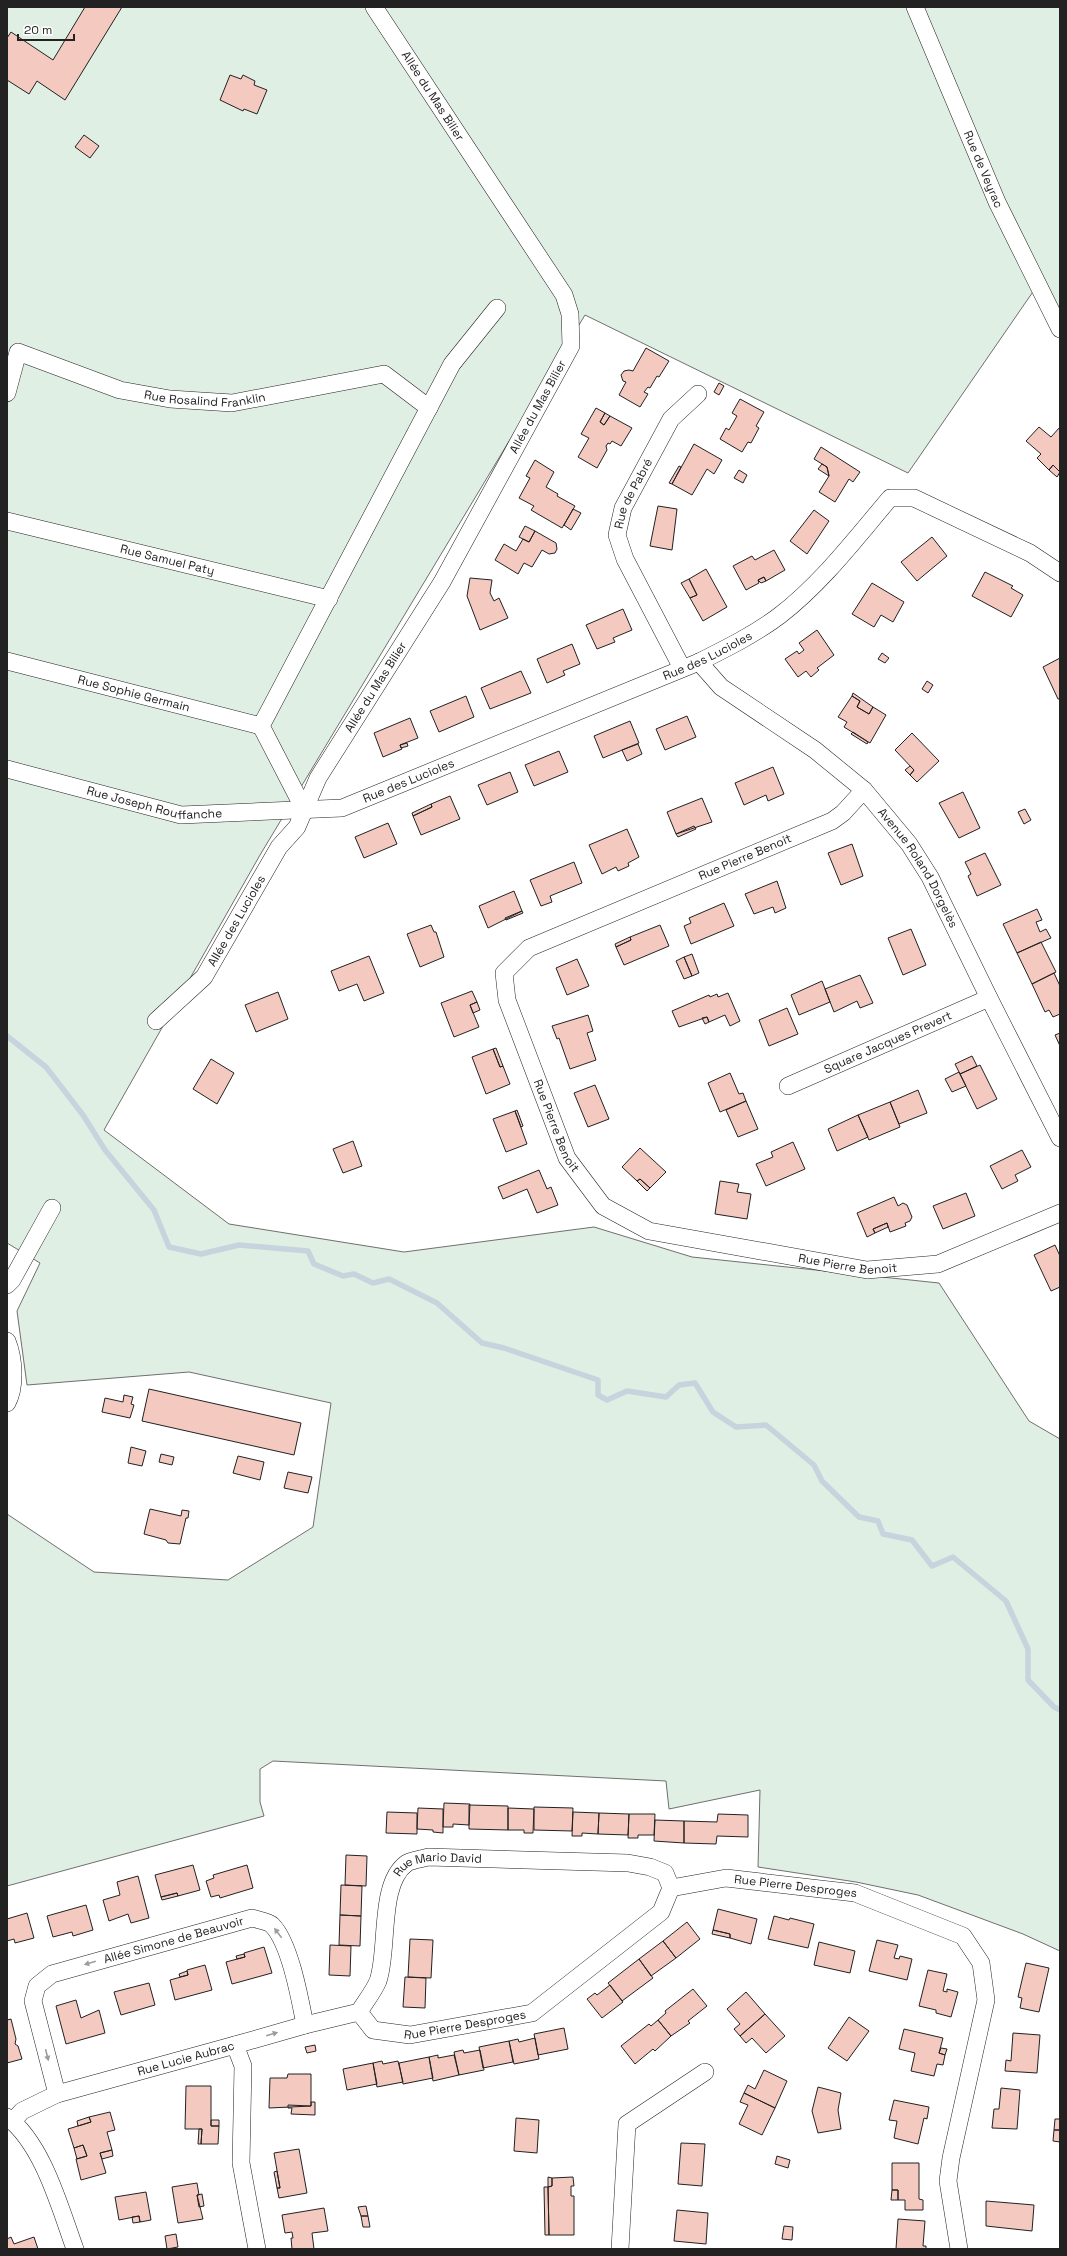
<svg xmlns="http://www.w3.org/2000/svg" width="1067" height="2256" font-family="'Space Grotesk',sans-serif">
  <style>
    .green { fill: #e0efe3; stroke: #6f6f6f }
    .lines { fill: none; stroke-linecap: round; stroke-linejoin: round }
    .stream { stroke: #c7d3dd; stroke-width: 5.5 }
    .building { fill: #f3c9c0; stroke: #222 }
    .street-casing { stroke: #222; stroke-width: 18 }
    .street { stroke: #fff; stroke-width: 17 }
    .oneway { fill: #9c9c9c }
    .labels { text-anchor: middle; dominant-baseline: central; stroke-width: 3; stroke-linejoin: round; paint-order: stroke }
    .street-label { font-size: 12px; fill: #222; stroke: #fff }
  </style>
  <rect width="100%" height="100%" fill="#fff"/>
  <path class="green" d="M7,7H1060V314L1039,283L908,473L585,315L260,855L104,1130L229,1224L404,1252L594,1227L692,1257L939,1283L1029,1421L1060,1439V1951L1023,1934L918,1895L856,1882L758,1867L760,1790L669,1809L666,1781L273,1761L260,1769V1802L264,1816L7,1886V1514L94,1572L228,1580L313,1527L331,1403L189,1372L27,1385L17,1311L40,1263L7,1243Z"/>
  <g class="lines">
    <path class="stream" d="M7,1036L46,1067L83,1115L105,1150L154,1210L169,1247L201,1254L239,1245L308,1251L314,1264L343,1276L354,1274L373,1283L389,1279L437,1303L482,1343L504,1348L598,1380V1395L607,1400L627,1391L666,1397L679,1385L695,1383L713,1412L736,1427L766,1425L814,1465L822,1481L859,1517L878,1521L883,1534L912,1540L932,1566L953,1557L1006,1601L1028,1649V1680L1054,1707L1060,1710"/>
  </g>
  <path class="building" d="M85,7H122L65,100L37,81L29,94L7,80V38L11,32L53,60Z
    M230,75L241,79L243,75L255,81L254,85L267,90L257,114L244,109L243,111L220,100Z
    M84,135L99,146L90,158L75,147Z
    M646,348L669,361L659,377L657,376L650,388L648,387L644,392L648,394L640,407L619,395L626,382L623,381L621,375L624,371L629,370L633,371Z
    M719,383L724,386L719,395L714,392Z
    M740,399L764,412L756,426L759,428L751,443L748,442L742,452L720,439L726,428L729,430L737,416L732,413Z
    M596,408L605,413L600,422L604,425L610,416L632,428L621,446L612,441L610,444L608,443L606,446L607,450L597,468L578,457L589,438L581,434Z
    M605,413L610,416L604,425L600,422Z
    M1039,427L1051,437L1060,427V472L1053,465L1049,470L1037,458L1041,454L1026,441Z
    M694,444L722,460L714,474L707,469L692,495L672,484Z
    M821,447L860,472L853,482L849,479L835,502L819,492L829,476L827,467L814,459Z
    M535,460L554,472L546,487L558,494L557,496L575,506L562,528L531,510L534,506L519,498L530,478L526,476Z
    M822,464L827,467L829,476L818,469Z
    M1053,465L1060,472L1057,477L1049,470Z
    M679,466L681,467L672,484L669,483Z
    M739,470L747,475L743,483L734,478Z
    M658,506L677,509L672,550L650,546Z
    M573,509L581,513L571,530L564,525Z
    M814,510L829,521L807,554L790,541Z
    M525,526L535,531L529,542L519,537Z
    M535,531L556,543L557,549L555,553L549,554L542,550L532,567L524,563L518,574L495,560L504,544L516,551L523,539L529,542Z
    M932,537L947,556L917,581L901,562Z
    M774,550L785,570L766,581L764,577L758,580L759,583L746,590L733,566L752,556L755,560Z
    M706,569L727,607L703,621L690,598L697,595L689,579Z
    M985,572L1013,586L1011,588L1023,595L1011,617L972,596Z
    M764,577L766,581L761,583L758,580Z
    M470,578L492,580L490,593L494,601L499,598L508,618L480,630L467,596Z
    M689,579L697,595L690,598L681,583Z
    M872,583L904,602L893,622L881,615L874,627L852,614Z
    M623,609L632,630L613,638L615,642L597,649L586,625Z
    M817,630L834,655L817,668L819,670L811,677L806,671L798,677L785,659L797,651L799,654L804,650L799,643Z
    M572,644L580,664L563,671L565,675L547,683L537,659Z
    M882,653L889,658L885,663L878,659Z
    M1060,658V699H1058L1043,667Z
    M521,671L531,693L490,709L481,688Z
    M927,681L933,685L928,693L922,689Z
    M853,693L873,707L869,714L857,707L860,701L852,696Z
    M466,696L474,717L439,732L430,711Z
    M852,696L860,701L857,707L869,714L873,707L886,715L870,743L844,727L847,722L838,717Z
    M687,716L696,737L665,750L656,729Z
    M410,718L418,738L400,745L402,749L383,757L374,733Z
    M630,721L639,743L603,758L594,736Z
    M853,732L868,742L867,744L851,734Z
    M912,733L939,761L917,782L910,775L914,770L895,750Z
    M407,743L408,746L401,748L400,745Z
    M638,744L642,754L627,761L622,750Z
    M559,751L568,772L534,786L525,765Z
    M910,766L914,770L910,775L905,770Z
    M773,767L784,794L768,801L766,795L744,805L735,783Z
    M510,772L518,792L487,805L478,785Z
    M963,792L980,828L959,838L939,803Z
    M450,796L460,819L421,835L413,816L432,807L431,804Z
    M702,798L712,822L676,834L667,812Z
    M431,804L432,807L413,816L412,813Z
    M1025,809L1031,820L1024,824L1018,812Z
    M388,823L397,844L364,858L355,837Z
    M694,826L696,829L678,837L676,834Z
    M627,829L639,857L628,863L629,866L618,871L616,867L602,874L589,845Z
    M852,844L863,876L841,885L828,853Z
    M985,853L1001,885L977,896L968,876L971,874L965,862Z
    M574,862L582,883L550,896L552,902L541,906L530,880Z
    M777,881L786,908L775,913L773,907L754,914L745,894Z
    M514,891L522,911L488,928L479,906Z
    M724,903L734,926L691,944L684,926L691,923L689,918Z
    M1037,909L1042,920L1036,922L1040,932L1046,929L1051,938L1017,953L1003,924Z
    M522,911L523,913L506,920L505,918Z
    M431,925L434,932H436L444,957L420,967L407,934Z
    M660,925L669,946L624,965L616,947L631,940L630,937Z
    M911,929L926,965L903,975L888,938Z
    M630,937L631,940L616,947L615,944Z
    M1041,942L1056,972L1032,984L1017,953Z
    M692,954L699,973L692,976L684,957Z
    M369,956L384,993L364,1001L357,984L339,991L331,971Z
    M684,957L692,976L684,979L676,961Z
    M577,959L589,986L567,995L556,968Z
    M1054,973L1060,986V1014L1053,1017L1049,1010L1045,1012L1032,984Z
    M860,975L873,1003L860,1008L857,1001L834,1012L825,989Z
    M822,981L830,1002L799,1015L791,995Z
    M472,991L477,1002L470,1005L479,1027L454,1037L441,1003Z
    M278,992L288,1019L256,1032L245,1005Z
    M728,993L740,1021L730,1026L725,1015L709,1022L707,1017L679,1027L672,1011L709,995L710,997L717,994L718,997Z
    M477,1002L480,1010L473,1013L470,1005Z
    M787,1008L798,1034L769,1046L759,1020Z
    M588,1015L593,1031L587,1033L596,1060L570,1069L559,1038L557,1039L552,1026Z
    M707,1017L709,1022L705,1024L702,1018Z
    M1060,1033V1046L1055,1035Z
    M496,1048L503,1066L500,1067L493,1049Z
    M493,1049L500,1067L503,1066L510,1084L486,1094L472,1057Z
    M972,1056L977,1066L960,1074L955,1064Z
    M211,1059L234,1073L217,1104L193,1089Z
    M980,1065L997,1099L977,1109L960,1074Z
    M959,1072L966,1086L952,1092L945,1079Z
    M730,1073L739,1094L743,1093L746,1101L720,1112L708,1083Z
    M595,1085L609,1119L588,1127L574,1093Z
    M918,1090L927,1113L899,1124L890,1102Z
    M746,1101L758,1129L738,1137L726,1110Z
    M890,1102L900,1127L869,1140L858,1115Z
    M517,1110L523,1126L521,1127L515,1111Z
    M515,1111L527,1144L506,1152L493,1119Z
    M858,1115L868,1137L837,1151L828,1129Z
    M353,1141L362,1166L343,1173L333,1149Z
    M793,1142L805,1169L766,1186L756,1164L773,1157L771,1152Z
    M640,1148L666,1172L650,1188L640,1179L637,1181L622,1167Z
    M1022,1150L1031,1167L1015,1175L1018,1181L1002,1189L990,1166Z
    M539,1170L547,1189L551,1187L558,1205L537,1213L527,1189L503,1199L498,1187Z
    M640,1179L650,1188L647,1191L637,1181Z
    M720,1181L739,1184L737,1192L751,1194L747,1219L715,1214Z
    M966,1193L975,1216L943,1229L933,1206Z
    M894,1197L898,1206L903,1203L907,1205L912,1217L910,1221L905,1223L906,1226L890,1232L887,1223L873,1229L875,1233L867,1237L857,1213Z
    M887,1223L888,1227L875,1233L873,1229Z
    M1055,1245L1060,1256V1287L1051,1291L1034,1255Z
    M149,1389L301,1423L294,1455L142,1421Z
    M124,1395L133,1397L131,1404L134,1405L130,1418L102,1412L105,1398L123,1402Z
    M131,1447L146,1451L142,1466L128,1463Z
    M161,1454L174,1457L172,1465L159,1462Z
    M238,1456L264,1462L260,1480L233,1473Z
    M288,1472L312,1477L308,1493L284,1488Z
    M150,1509L181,1516L182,1510L189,1511L188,1518H186L180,1544L168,1543L166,1540L144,1534Z
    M444,1803L470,1804L469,1825L453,1824V1827H443Z
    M469,1805L508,1806V1830L469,1829Z
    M534,1807L573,1808L572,1831L534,1830Z
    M418,1808L443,1809V1833L433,1832V1830L417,1829Z
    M508,1808L534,1809L533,1833H524V1830H508Z
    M387,1812L417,1813V1834L386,1833Z
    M573,1812L599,1813L598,1834L582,1833V1836H572Z
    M599,1813L629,1814L628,1835L598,1834Z
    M629,1814H655L654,1835H638V1838H628Z
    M718,1814L748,1815V1837L717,1836L716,1844L684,1843V1821L717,1822Z
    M655,1820L684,1821V1843L654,1841Z
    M346,1855L367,1856L366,1886L345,1885Z
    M193,1865L200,1890L178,1896L177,1893L161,1897L155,1875Z
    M247,1865L253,1888L220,1898L219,1895L211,1897L206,1881L214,1878L213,1875Z
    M138,1876L149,1918L131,1923L128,1914L109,1921L103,1900L120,1895L117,1882Z
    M341,1885L362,1886L361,1916L340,1915Z
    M177,1893L178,1896L162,1900L161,1897Z
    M86,1905L93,1930L73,1936L72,1932L53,1937L47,1916Z
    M718,1909L757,1919L751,1944L730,1938V1934L713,1930Z
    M27,1913L34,1938L15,1943L14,1939L7,1941V1919Z
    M340,1915L361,1916L360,1946L339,1945Z
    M774,1916L789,1920L790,1918L814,1924L808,1948L768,1939Z
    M687,1922L700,1939L676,1958L663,1941Z
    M713,1930L730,1934V1938L712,1934Z
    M410,1939L433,1940L431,1978L408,1977Z
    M877,1940L898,1945L894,1958L899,1959L900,1956L912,1959L907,1980L869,1971Z
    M663,1941L676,1958L651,1976L639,1959Z
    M819,1942L855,1951L850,1973L814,1965Z
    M330,1945L351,1946L350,1976L329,1975Z
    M264,1947L272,1973L232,1984L226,1962L245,1957L244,1953Z
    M244,1954L245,1957L237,1959L236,1956Z
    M639,1959L653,1978L622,2001L608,1983Z
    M1026,1963L1049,1968L1039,2012L1020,2008L1022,1998L1018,1997Z
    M205,1965L212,1990L175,2000L170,1980L188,1975L187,1970Z
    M928,1970L947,1974L943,1991L947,1992V1989L958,1992L951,2017L936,2013V2010L919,2006Z
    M187,1971L188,1975L180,1977L179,1974Z
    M405,1977L426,1978L425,2008L403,2007Z
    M149,1983L155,2005L121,2015L114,1992Z
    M610,1985L623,2002L602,2018L587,1999L595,1993L597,1995Z
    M693,1989L707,2006L688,2021L690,2023L671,2036L658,2020L666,2013L665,2011Z
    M746,1992L765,2014L740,2036L734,2029L740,2024L727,2009Z
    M76,2000L81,2018L99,2010L105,2033L66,2044L56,2006Z
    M765,2014L785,2036L766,2053L752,2038L746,2043L740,2036Z
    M849,2017L869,2031L847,2061L828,2048Z
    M11,2019L16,2039L15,2044L18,2046L22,2059L7,2063V2020Z
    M658,2020L671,2036L655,2051L653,2049L635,2064L621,2046L649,2024L651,2026Z
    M564,2028L568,2049L538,2055L534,2034Z
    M904,2029L943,2038L939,2053L945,2055L943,2065L937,2064L934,2076L911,2071L915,2053L899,2049Z
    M1013,2033L1040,2035L1037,2073L1005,2071L1006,2060L1011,2061Z
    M535,2038L539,2059L514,2064L509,2041L518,2039L519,2042Z
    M509,2041L513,2062L483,2068L479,2047Z
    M315,2045L316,2051L307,2053L305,2047Z
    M941,2048L947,2049L945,2055L939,2053Z
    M463,2050L464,2053L480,2050L484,2070L459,2075L454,2052Z
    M438,2055V2058L454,2055L459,2075L433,2081L429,2057Z
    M429,2057L433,2078L403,2084L399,2063Z
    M382,2061L383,2064L398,2061L403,2082L377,2087L373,2063Z
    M373,2063L377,2084L347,2090L343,2069Z
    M764,2070L787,2081L775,2108L744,2093L748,2085L755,2089Z
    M288,2074H311V2106L269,2108L270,2078H287Z
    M186,2086H211V2126H219L218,2144H201L202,2129H185Z
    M818,2087L841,2093L838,2110L841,2129L818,2133L812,2111Z
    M1001,2088L1020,2090L1017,2129L992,2128L994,2109H999Z
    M744,2093L775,2108L762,2135L739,2124L748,2105L740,2102Z
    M894,2100L929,2107L927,2119L924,2118L918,2144L894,2138L897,2121L889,2120Z
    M311,2102H315V2115L291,2114L292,2108H288V2105L311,2106Z
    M110,2112L115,2130L107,2132L112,2150L100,2153L106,2173L81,2180L76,2159L87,2156L83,2145L74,2148L68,2129L91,2122L89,2117Z
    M89,2117L91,2122L78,2126L77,2121Z
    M516,2118L539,2120L537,2153L514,2151Z
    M1055,2119H1060V2130H1054Z
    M211,2120H219V2126H211Z
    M199,2129H202L201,2144H198Z
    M1054,2130H1060V2142L1053,2141Z
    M681,2143L705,2144L702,2186L678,2184Z
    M83,2145L87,2156L77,2159L74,2148Z
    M299,2149L307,2193L279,2198L277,2188H280L274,2153Z
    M112,2150L113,2156L102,2159L100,2153Z
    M777,2156L790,2160L788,2168L775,2164Z
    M892,2163H919V2199L923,2200V2210H905V2200H898V2190H892Z
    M277,2171L280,2188H277L274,2172Z
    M548,2177L552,2178V2186L548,2187Z
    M573,2177L574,2186H571V2196H574V2235H549L548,2187L552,2186V2178Z
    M197,2183L199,2195H197L203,2219L178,2223L172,2187Z
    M544,2187H548L549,2235H545Z
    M892,2190H898V2200H891Z
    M146,2192L151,2220L140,2222L139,2216L119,2220L115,2197Z
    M202,2194L204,2206L199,2207L197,2195Z
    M986,2201L1034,2205L1032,2231L986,2226Z
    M366,2206L368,2216H361L358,2207Z
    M324,2208L328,2231L312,2233L314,2249H292L291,2238H293L292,2232L285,2233L282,2215Z
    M677,2210L708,2213L706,2244L674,2241Z
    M139,2216L140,2222L133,2223L132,2217Z
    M361,2216H368L370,2227H363Z
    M898,2219L925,2221L923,2246H926V2249H896Z
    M784,2226L793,2227L792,2240L782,2239Z
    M176,2234L178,2247L167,2249L165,2236Z
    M11,2237L14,2244L34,2237L38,2249H7V2239Z"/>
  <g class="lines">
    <defs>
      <g id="street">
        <path id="s1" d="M915,7L997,202L1060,329"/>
        <path id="s2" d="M7,393L18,352L120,390L170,399L232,403L384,374L429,408"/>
        <path id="s3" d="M7,521L329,599"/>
        <path id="s4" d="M7,661L261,726"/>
        <path id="s5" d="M699,662L721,687L815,750L864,790L909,844L930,877L989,998L1060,1138"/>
        <path id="s6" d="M682,668L625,559L617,535L623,508L671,419L698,394"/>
        <path id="s7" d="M7,769L181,815L342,808L699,662C727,648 755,634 779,616C822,583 856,538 890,498H914L1030,553L1060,573"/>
        <path id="s8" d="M864,790L843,813L832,821L529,948L504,973L507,1000L567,1158L603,1206L649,1231L867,1270L938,1264L1060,1213"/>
        <path d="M305,811L261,726L452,364L497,308"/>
        <path id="s9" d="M156,1021L204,977L279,847L297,827L318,778L442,582L571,346L570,314L564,295L374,7"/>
        <path id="s10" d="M788,1086L989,998"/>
        <path d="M7,1285L12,1280L52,1208"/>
        <path d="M7,1341C14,1358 16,1387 7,1403"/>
        <path id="s11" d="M671,1888L726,1878L855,1893L963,1936L981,1963L986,2000L951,2158L948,2181L959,2249"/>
        <path id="s12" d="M359,2012L373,2030L410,2035L532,2013L661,1912L671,1888"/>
        <path id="s13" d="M305,2025L359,2012C365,2002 374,1991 378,1981C389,1950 378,1883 407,1863C412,1860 422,1859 428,1857L628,1863L650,1867L665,1873L671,1888"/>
        <path id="s14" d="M57,2094L33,2001L37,1986L52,1974L252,1918C258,1920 268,1921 272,1925C290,1943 300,1999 305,2025L235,2045"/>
        <path d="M7,2117C43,2144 60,2208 75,2249"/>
        <path id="s15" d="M13,2121L22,2111L57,2094L235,2045L243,2066L241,2163L257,2249"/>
        <path d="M620,2249L627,2124L705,2072"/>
      </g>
    </defs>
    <use href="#street" class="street-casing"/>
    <use href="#street" class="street"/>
  </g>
  <defs><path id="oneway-solid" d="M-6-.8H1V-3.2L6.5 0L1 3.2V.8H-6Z"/></defs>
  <g class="oneway">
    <use href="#oneway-solid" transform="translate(278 1933) rotate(-127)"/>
    <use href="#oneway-solid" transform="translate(90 1963) rotate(164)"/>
    <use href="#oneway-solid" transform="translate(272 2034) rotate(-16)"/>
    <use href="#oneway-solid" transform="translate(47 2055) rotate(76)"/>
  </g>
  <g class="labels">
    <g class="street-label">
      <text transform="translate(433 96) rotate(57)">Allée du Mas Bilier</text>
      <text stroke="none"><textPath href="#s1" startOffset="176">Rue de Veyrac</textPath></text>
      <text stroke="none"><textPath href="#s2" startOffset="237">Rue Rosalind Franklin</textPath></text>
      <text stroke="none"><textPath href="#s9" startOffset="727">Allée du Mas Bilier</textPath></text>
      <text stroke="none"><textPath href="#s6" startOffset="193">Rue de Pabré</textPath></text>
      <text stroke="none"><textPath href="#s3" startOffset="165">Rue Samuel Paty</textPath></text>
      <text stroke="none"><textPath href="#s7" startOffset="737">Rue des Lucioles</textPath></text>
      <text stroke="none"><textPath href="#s9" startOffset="403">Allée du Mas Bilier</textPath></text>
      <text stroke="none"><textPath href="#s4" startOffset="131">Rue Sophie Germain</textPath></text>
      <text stroke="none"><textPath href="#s7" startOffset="413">Rue des Lucioles</textPath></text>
      <text stroke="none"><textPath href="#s7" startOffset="152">Rue Joseph Rouffanche</textPath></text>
      <text transform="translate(745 857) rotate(-23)">Rue Pierre Benoit</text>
      <text stroke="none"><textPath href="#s5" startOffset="305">Avenue Roland Dorgelès</textPath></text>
      <text stroke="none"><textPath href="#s9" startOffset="130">Allée des Lucioles</textPath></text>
      <text stroke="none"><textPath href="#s10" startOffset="109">Square Jacques Prevert</textPath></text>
      <text stroke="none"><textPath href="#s8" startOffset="571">Rue Pierre Benoit</textPath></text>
      <text stroke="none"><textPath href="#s8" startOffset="919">Rue Pierre Benoit</textPath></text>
      <text stroke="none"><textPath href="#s13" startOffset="246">Rue Mario David</textPath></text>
      <text stroke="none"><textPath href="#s11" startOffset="126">Rue Pierre Desproges</textPath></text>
      <text stroke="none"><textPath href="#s14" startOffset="257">Allée Simone de Beauvoir</textPath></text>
      <text stroke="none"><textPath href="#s12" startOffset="116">Rue Pierre Desproges</textPath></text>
      <text stroke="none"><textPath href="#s15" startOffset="186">Rue Lucie Aubrac</textPath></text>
    </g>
  </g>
  <rect width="1067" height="2256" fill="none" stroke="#222222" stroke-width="16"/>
  <path d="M18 34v6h56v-6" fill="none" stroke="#222222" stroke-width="2"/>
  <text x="24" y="34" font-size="12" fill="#222222" stroke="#ffffff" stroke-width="3" paint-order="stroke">20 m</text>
</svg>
